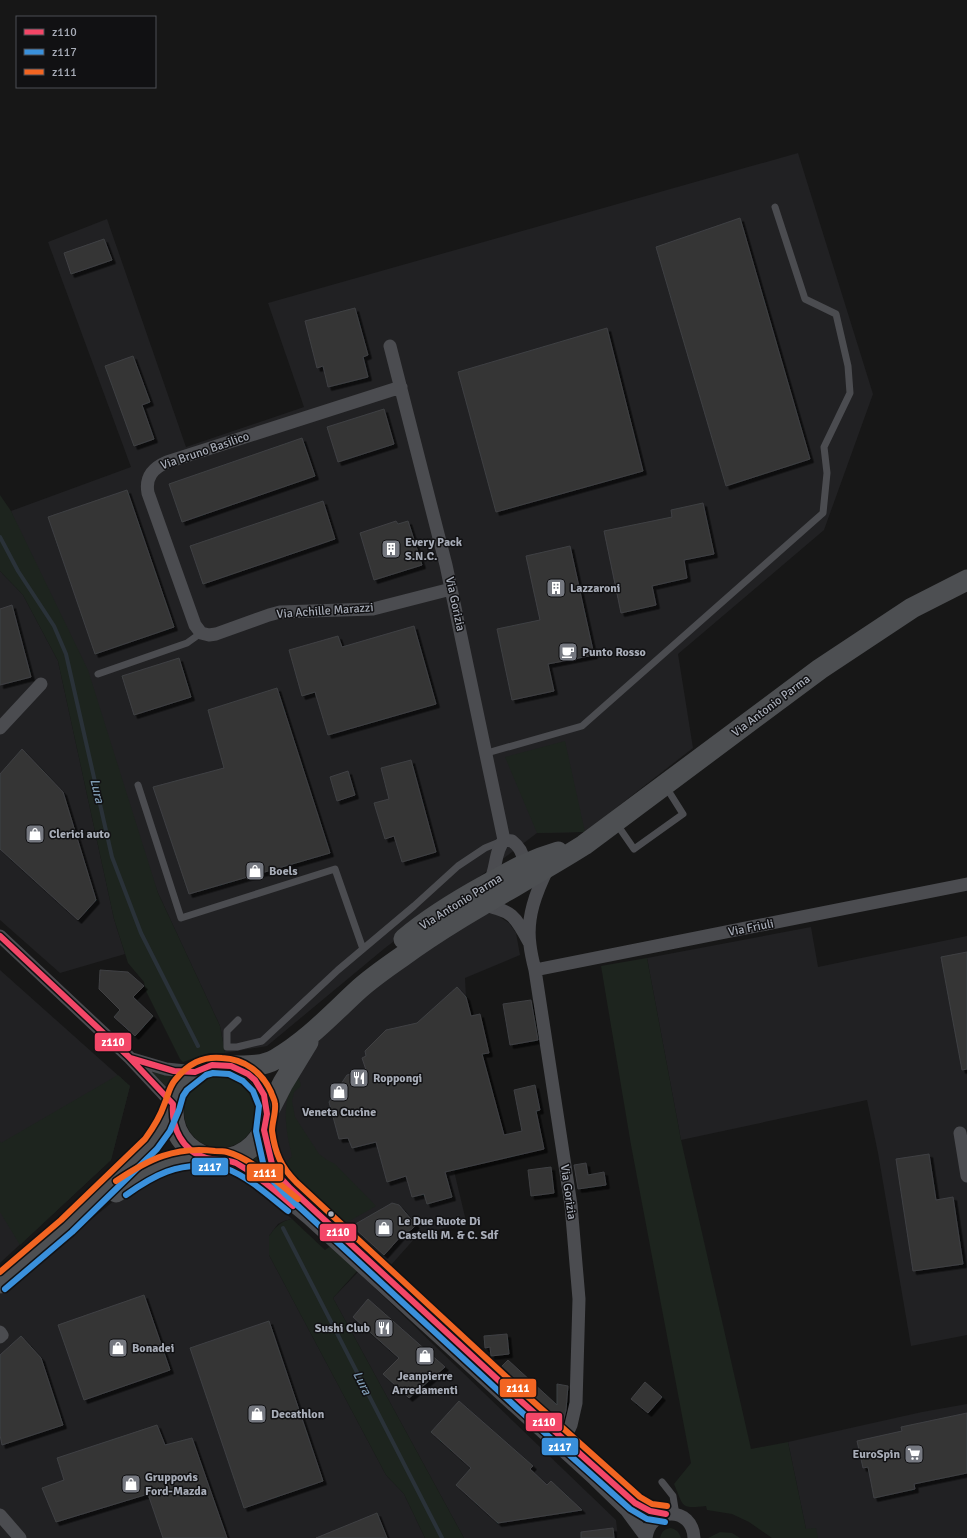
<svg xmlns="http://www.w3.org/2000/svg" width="967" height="1538" font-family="Signika,sans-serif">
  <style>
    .built { fill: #212123 }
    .green { fill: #1d241e }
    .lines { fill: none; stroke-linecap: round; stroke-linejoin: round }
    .stream { stroke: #2a3239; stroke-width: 4 }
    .building { fill: #353536; stroke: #3f4043; filter: url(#shadow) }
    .service { stroke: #4b4c50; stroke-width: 7 }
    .minor { stroke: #4b4c50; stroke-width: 13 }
    .primary { stroke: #4d4f52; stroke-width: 21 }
    .bus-1-casing { stroke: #111113; stroke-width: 9 }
    .bus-2-casing { stroke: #111113; stroke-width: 9 }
    .bus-3-casing { stroke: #111113; stroke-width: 9 }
    .bus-1 { stroke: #f34667; stroke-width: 6 }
    .bus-2 { stroke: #3a90db; stroke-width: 6 }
    .bus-3 { stroke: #f26522; stroke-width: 6 }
    .bus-dot { fill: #a8adb8; stroke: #111113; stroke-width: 1.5 }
    .labels { text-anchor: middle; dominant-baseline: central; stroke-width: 3; stroke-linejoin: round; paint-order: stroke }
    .street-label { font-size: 12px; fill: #a8adb8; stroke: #111113 }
    .poi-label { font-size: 12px; font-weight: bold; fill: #a8adb8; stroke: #111113; text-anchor: start }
    .water-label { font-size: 13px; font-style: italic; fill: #7f9bb3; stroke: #111113 }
    .line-badge { stroke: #111113; stroke-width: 1.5 }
    .badge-label { font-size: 11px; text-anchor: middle; font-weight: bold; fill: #fff }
  </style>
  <defs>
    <filter id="shadow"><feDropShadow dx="3.5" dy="3.5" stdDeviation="0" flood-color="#0009"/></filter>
  </defs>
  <rect width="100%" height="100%" fill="#171717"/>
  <path class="built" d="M798,153L873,394L824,530L678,654L693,748L585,832L537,833L385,948L267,1046L225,1053L220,1026L158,893L11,511L131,467L48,242L107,219L186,447L304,407L268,303Z
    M0,571L23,595L58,661L114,919L125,954L60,973L0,920Z
    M494,913L509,923L516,933L520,955L465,978L466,997L471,1016L480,1014L489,1053L482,1054L499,1118L445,1133L466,1221L416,1237L391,1265L327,1209L292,1182L280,1165L273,1145L275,1123L278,1102L291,1077L322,1035L362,995L478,915Z
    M811,927L818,967L967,936V1335L911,1346L878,1153L867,1100L681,1140L647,958Z
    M0,970L130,1086L111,1160L0,1263Z
    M191,1166L241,1173L292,1219L284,1221L278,1224L269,1236V1255L386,1475L404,1494L425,1538H0V1294L121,1195L144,1179Z
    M358,1272L616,1520L618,1538H464L333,1298Z
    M967,1404V1538H818L806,1529L788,1442L922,1412Z"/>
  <path class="green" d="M0,495L11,511L88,670L158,893L220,1026L225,1053H209L183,1062L180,1059L145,989L144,982L128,963L114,919L58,661L23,595L0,571Z
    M565,741L585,832L537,833L505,757Z
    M647,958L681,1140L751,1449L788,1442L806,1529L816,1528L818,1538H772L749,1522L732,1514L707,1510L706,1506C680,1509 684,1507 674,1484L691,1463L631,1145L601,966Z
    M152,1072L175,1076V1077L168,1089Z
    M118,1075L130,1086L111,1160L20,1245L0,1212V1141L1,1143Z
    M184 1112a36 36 0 1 1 72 0a36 36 0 1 1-72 0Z
    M299,1078L301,1086L294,1092L292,1101L295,1117L319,1154L327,1160L335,1164L376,1206L344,1224L292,1182L280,1165L287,1162L292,1156C286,1132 279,1097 299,1078Z
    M261,1152L265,1163L251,1167L247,1163L253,1160Z
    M292,1219L325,1250L332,1245L358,1270L333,1298L464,1538H425L404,1494L386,1475L269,1255V1236C276,1227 280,1221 292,1219Z
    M671,1528C677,1530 679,1532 681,1538H660C662,1531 664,1529 671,1528Z
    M720,1532L732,1533L740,1538H708Z"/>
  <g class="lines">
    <path class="stream" d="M0,537L18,571L54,626L66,654L112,857L141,933L198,1046
      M283,1228L442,1538"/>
  </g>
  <path class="building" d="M740,218L810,459L726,486L656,247Z
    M104,239L112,260L71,274L64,253Z
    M355,308L368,355L363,357L368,377L328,387L323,366L317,368L305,321Z
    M607,328L643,471L496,512L458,372Z
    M133,356L150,402L142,405L154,439L134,446L105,366Z
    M384,409L394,444L338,462L327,427Z
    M302,438L315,476L182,522L169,484Z
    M127,490L174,627L95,654L48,517Z
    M323,501L335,539L203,584L190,546Z
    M703,503L714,554L684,560L687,578L652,586L656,605L621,613L604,531L672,517L671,510Z
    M396,521L398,524L408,521L422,565L374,580L360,533Z
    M570,546L594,655L548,664L554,691L512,700L497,629L540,620L526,556Z
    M12,605L31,677L0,685V609Z
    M414,626L436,704L328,735L315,692L302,696L289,650L338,636L342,647Z
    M179,658L191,697L134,715L122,676Z
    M277,688L330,853L189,894L153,787L224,768L208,710Z
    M22,749L63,792L96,900L78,920L0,849V774Z
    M411,760L436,852L402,862L394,836L385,839L374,803L389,799L381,768Z
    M348,771L355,795L337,801L330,777Z
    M967,952V1069L962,1070L941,957Z
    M100,970L128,972L144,986L133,997L153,1016L135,1036L114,1017L120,1010L99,989Z
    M457,987L466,997L471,1016L480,1014L489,1053L482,1054L504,1135L522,1131L514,1090L535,1085L540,1110L536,1111L544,1149L445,1172L452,1197L427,1204L424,1194L412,1197L406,1176L387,1182L376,1142L352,1148L348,1138L339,1139L329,1102L347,1075L366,1070L362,1058L366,1056L365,1051L386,1030L417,1023Z
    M531,1000L538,1040L510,1045L503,1004Z
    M929,1154L936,1200L953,1197L963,1264L913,1271L896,1159Z
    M586,1163L588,1175L604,1172L606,1185L578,1189L574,1165Z
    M551,1167L554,1193L531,1196L528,1170Z
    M392,1203L399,1205L416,1225L412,1229L401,1236L384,1255L352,1226Z
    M144,1295L170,1370L84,1400L58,1325Z
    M368,1299L445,1367L409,1398L383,1374L399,1358L353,1317Z
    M269,1321L323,1481L244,1508L190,1348Z
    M507,1334L509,1354L491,1356L490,1347L485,1348L484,1336Z
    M21,1336L41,1358L63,1425L2,1445L0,1435V1355Z
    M508,1360L557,1405V1384L568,1386L566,1410L563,1422L559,1431H557V1421L501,1367Z
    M645,1382L662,1397L648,1413L631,1399Z
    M459,1401L533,1466L530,1469L547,1485L551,1481L582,1510L498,1523L456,1485L471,1468L431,1432Z
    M967,1413V1473L914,1484L915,1489L874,1498L868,1467L863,1468L857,1441L902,1431L901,1427Z
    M157,1425L165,1445L192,1438L227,1538H163L148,1494L56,1522L42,1488L64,1480L57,1458Z
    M377,1513L387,1538H316Z
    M613,1528L614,1538H581V1532Z"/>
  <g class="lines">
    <path class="service" d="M98,674L187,643L201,633
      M487,753L582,726L823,513L827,473L824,447L850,393L848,366L836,314L805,299L775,207
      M138,785L181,918L335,869L363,949
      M616,823L634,849L683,814L666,787
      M238,1020L227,1031V1047H237L262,1041L338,970L414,906L458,866L485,848L502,841
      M662,1482L673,1496L676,1515"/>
    <path class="minor" d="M390,346L446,565L504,840
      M401,387L167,462C153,468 145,477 148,493L195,625L201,633L209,635L216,634L269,615L280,612L373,609L451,589
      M0,728L41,684
      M504,840L512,841C522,849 526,858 520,870
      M548,868C536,892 526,918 530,945C531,954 533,962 535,970L571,1205L579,1299L576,1403L571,1425L564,1440
      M489,883C497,870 494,852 504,840
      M482,905C512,910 515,916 529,942
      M0,936L130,1058L173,1104
      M535,970L967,884
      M132,1059L166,1069L195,1072
      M264,1130C266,1142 268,1155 273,1166C282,1186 304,1203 321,1218
      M960,1133L967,1176
      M225,1159L249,1171L262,1180L308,1218L594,1479L626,1510L646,1537
      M0,1332L2,1335L0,1337
      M580,1453L641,1508L656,1513L666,1514
      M0,1515L20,1538
      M646,1538C650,1506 693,1506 694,1538"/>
    <path class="primary" d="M404,939C429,918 457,901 486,885C511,871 530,860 558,852
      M173 1112a47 47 0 1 1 94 0a47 47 0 1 1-94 0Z
      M231,1066C246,1066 262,1067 276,1059C307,1041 331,1015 357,991C371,978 387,967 403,956C460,914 524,883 584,845L820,669L912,608L967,580
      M267,1114L283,1083L308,1042
      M116,1192C123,1187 130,1181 137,1177C157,1164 181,1159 204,1157
      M0,1283L66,1226L151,1144L158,1135L172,1107"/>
    <defs>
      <path id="bus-1" d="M0,936L130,1058L174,1071L195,1072L212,1065L231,1066L248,1074L255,1080L264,1095L267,1114L264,1130L272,1164L278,1175L290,1188L522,1402L635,1503L650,1511L666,1514
        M126,1054L173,1104C171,1127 182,1151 206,1158C217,1161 225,1158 236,1163C257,1175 275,1190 293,1206"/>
      <path id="bus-2" d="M126,1195C154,1175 178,1162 213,1167C217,1167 221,1167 225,1168C249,1177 269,1196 288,1211
        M5,1289L72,1232L157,1149L170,1131L179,1110L183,1096L187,1090L206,1075L213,1073L229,1074L243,1081L253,1091L259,1106L256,1131L264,1167L272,1180L284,1193L517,1408L630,1509L647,1519L665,1522"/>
      <path id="bus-3" d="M116,1181C149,1159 175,1146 215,1151C219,1151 223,1151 227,1152C250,1158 280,1184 298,1199
        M0,1272L61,1220L145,1139C153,1128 160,1117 164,1105C168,1096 169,1087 175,1080C188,1064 202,1056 222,1058C244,1059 262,1072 271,1092C272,1096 275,1100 275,1104C276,1113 272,1122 272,1131C275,1153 281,1167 296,1182L527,1396L640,1497L652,1504L667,1506"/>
    </defs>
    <use href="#bus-1" class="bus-1-casing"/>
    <use href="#bus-2" class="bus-2-casing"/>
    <use href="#bus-3" class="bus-3-casing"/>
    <use href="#bus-1" class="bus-1"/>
    <use href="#bus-2" class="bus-2"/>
    <use href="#bus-3" class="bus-3"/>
  </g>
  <defs>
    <symbol id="building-square" viewBox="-11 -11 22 22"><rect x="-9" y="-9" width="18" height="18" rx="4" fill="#757880" stroke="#111113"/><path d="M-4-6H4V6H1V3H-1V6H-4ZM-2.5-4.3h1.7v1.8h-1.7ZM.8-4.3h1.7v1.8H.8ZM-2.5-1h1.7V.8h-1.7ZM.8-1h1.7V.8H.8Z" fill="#fff"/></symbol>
    <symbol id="cafe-square" viewBox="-11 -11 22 22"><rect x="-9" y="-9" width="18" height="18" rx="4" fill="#757880" stroke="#111113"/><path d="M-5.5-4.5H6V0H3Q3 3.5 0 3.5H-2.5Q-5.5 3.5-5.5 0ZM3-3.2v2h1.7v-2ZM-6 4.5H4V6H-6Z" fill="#fff"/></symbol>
    <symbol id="shop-square" viewBox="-11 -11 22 22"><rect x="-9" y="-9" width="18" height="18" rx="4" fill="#757880" stroke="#111113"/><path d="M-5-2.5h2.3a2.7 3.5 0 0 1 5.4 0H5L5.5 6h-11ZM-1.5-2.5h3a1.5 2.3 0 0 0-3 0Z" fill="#fff"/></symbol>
    <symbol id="restaurant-square" viewBox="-11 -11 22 22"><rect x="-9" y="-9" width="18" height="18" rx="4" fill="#757880" stroke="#111113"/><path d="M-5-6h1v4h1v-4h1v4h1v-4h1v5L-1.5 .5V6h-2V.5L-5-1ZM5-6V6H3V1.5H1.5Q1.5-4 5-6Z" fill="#fff"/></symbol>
    <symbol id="supermarket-square" viewBox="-11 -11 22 22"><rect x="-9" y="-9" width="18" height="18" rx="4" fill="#757880" stroke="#111113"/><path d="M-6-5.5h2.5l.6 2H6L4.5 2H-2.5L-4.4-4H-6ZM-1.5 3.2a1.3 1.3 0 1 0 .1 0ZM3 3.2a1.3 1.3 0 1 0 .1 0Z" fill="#fff"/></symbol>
  </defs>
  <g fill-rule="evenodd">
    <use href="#building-square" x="380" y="538" width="22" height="22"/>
    <use href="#building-square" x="545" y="577" width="22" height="22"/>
    <use href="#cafe-square" x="557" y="641" width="22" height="22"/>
    <use href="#shop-square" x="24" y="823" width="22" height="22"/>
    <use href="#shop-square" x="244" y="860" width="22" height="22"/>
    <use href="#restaurant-square" x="348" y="1067" width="22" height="22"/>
    <use href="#shop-square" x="328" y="1081" width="22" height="22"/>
    <use href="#shop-square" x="373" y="1217" width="22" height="22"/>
    <use href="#restaurant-square" x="373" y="1317" width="22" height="22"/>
    <use href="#shop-square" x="107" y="1337" width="22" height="22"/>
    <use href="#shop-square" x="414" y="1345" width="22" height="22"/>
    <use href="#shop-square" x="246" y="1403" width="22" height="22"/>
    <use href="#supermarket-square" x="903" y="1443" width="22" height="22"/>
    <use href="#shop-square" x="120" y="1473" width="22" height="22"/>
  </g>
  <circle class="bus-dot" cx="331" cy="1214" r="3.5"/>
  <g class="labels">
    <g class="street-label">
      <text transform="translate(205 451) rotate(-19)">Via Bruno Basilico</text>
      <text transform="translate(455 604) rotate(78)">Via Gorizia</text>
      <text transform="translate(325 611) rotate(-4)">Via Achille Marazzi</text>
      <text transform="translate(771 706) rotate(-37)">Via Antonio Parma</text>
      <text transform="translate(461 902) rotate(-32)">Via Antonio Parma</text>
      <text transform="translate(751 928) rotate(-11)">Via Friuli</text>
      <text transform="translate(568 1192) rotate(82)">Via Gorizia</text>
    </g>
    <g class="poi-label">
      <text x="405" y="542">Every Pack<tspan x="405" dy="14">S.N.C.</tspan></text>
      <text x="570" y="588">Lazzaroni</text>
      <text x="582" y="652">Punto Rosso</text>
      <text x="49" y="834">Clerici auto</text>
      <text x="269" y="871">Boels</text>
      <text x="373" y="1078">Roppongi</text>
      <text x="339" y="1112" text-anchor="middle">Veneta Cucine</text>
      <text x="398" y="1221">Le Due Ruote Di<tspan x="398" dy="14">Castelli M. &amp; C. Sdf</tspan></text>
      <text x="370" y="1328" text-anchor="end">Sushi Club</text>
      <text x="132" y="1348">Bonadei</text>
      <text x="425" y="1376" text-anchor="middle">Jeanpierre<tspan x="425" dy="14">Arredamenti</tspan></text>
      <text x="271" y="1414">Decathlon</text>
      <text x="900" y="1454" text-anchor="end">EuroSpin</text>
      <text x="145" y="1477">Gruppovis<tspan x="145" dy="14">Ford-Mazda</tspan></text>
    </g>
    <g class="water-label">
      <text transform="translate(97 791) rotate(77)">Lura</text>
      <text transform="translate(362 1383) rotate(63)">Lura</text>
    </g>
  </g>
  <g class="line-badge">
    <rect x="94" y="1032" width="38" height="20" rx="4" fill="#f34667"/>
    <rect x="191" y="1157" width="38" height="19" rx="4" fill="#3a90db"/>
    <rect x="246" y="1163" width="38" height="19" rx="4" fill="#f26522"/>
    <rect x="319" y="1223" width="38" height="19" rx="4" fill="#f34667"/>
    <rect x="499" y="1378" width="38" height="20" rx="4" fill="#f26522"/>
    <rect x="525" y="1412" width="38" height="20" rx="4" fill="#f34667"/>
    <rect x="541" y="1437" width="38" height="19" rx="4" fill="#3a90db"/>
  </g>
  <g class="badge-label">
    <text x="113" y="1046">z110</text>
    <text x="210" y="1171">z117</text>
    <text x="265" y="1177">z111</text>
    <text x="338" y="1236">z110</text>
    <text x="518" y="1392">z111</text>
    <text x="544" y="1426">z110</text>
    <text x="560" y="1451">z117</text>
  </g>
  <rect x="16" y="16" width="140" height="72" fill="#111113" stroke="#4d4f55"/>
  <rect x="24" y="29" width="20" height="6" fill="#f34667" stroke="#4d4f55"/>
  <text x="52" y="36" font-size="12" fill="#a8adb8">z110</text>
  <rect x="24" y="49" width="20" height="6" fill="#3a90db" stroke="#4d4f55"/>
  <text x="52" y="56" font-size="12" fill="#a8adb8">z117</text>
  <rect x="24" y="69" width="20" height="6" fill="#f26522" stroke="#4d4f55"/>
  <text x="52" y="76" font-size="12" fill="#a8adb8">z111</text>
</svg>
